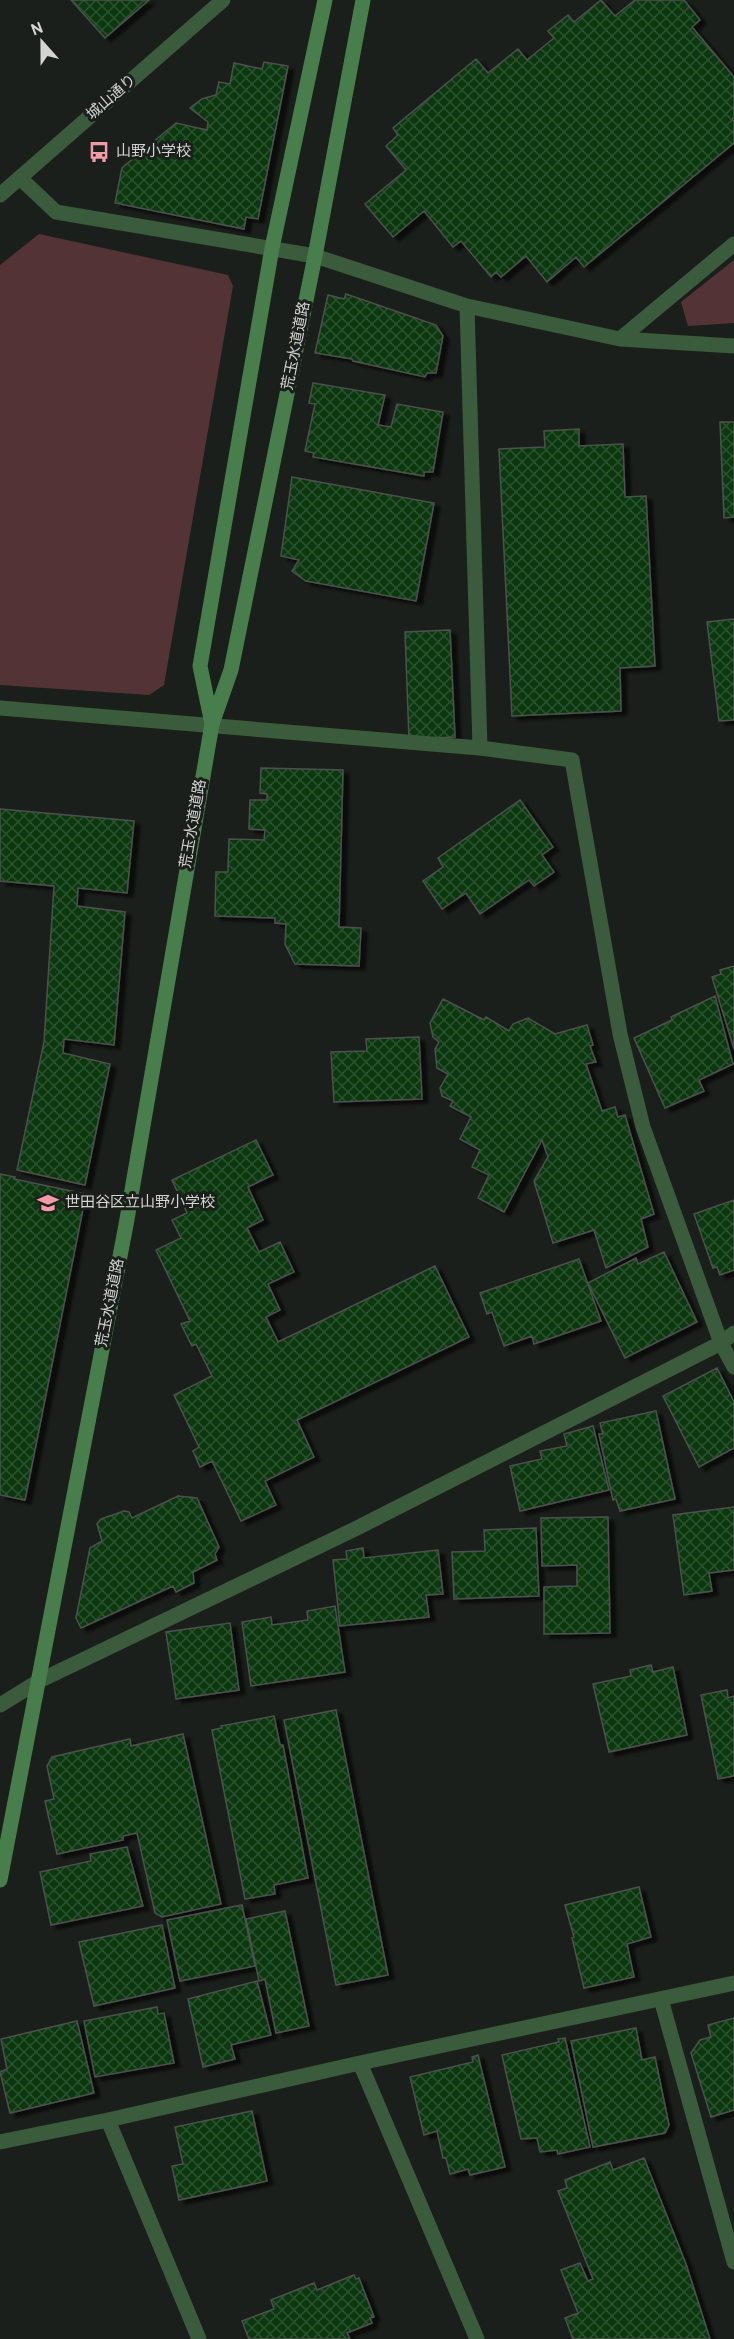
<svg xmlns="http://www.w3.org/2000/svg" width="734" height="2339" font-family="Overpass,'Noto Sans JP',sans-serif">
  <style>
    .park { fill: #543337 }
    .building { fill: url(#building-cross-hatch); stroke: #4d514d; stroke-width: 1.5; filter: url(#shadow) }
    .lines { fill: none; stroke-linecap: round; stroke-linejoin: round }
    .minor { stroke: #3a5c3c; stroke-width: 15 }
    .tertiary { stroke: #3a5c3c; stroke-width: 15 }
    .secondary { stroke: #487e4c; stroke-width: 15 }
    .labels { text-anchor: middle; dominant-baseline: central; stroke-width: 6; stroke-linejoin: round; paint-order: stroke }
    .street-label { font-size: 15px; fill: #d2d5d2; stroke: #1b1f1b }
    .poi-label { font-size: 15px; fill: #d2d5d2; stroke: #1b1f1b; text-anchor: start }
  </style>
  <defs>
    <pattern id="building-cross-hatch" width="8" height="8" patternUnits="userSpaceOnUse" patternTransform="scale(1.5)"><rect width="8" height="8" fill="#083710"/><path d="M0 0l8 8M0 8l8-8" fill="none" stroke="#2b5332"/></pattern>
    <filter id="shadow"><feDropShadow dx="6" dy="4" stdDeviation="1.5" flood-color="#0009"/></filter>
  </defs>
  <rect width="100%" height="100%" fill="#1b1f1b"/>
  <path class="park" d="M39,234L228,275L233,286L164,685L149,695L0,685V265Z
    M734,260V323L688,326L681,302Z"/>
  <path class="building" d="M71,0H149L105,38Z
    M601,0L615,16L635,0H684L700,20L692,27L734,77V117L732,119L734,121V143L584,267L576,257L547,282L526,256L501,277L496,272L491,277L461,241L453,247L424,211L393,237L365,204L406,170L386,146L398,135L393,128L476,59L488,73L518,49L527,60L554,38L548,31L568,15L574,22Z
    M264,62L288,66L258,219L246,217L244,229L115,203L122,168L176,123L207,130L208,122L190,108L202,99L216,95L219,82L230,84L234,63L262,69Z
    M346,294L436,325L443,336L436,373H427L425,377L353,361L352,359L315,353L328,295L344,299Z
    M313,383L385,395L378,425L391,427L397,404L443,412L433,472H424V476L313,457L314,453L305,451L315,404L309,403Z
    M720,422H734V517L724,518Z
    M579,429V446L623,444L625,497L646,496L655,666L620,668L621,711L512,716L499,449L545,447L544,431Z
    M292,477L434,503L416,601L306,581L292,571L299,560L281,556Z
    M734,619V720L719,721L707,622Z
    M450,630L455,737L409,739L405,632Z
    M261,768L343,770L339,927L361,928L359,966L295,964L285,944L286,924L275,923V918L215,916L216,872H228L229,839L264,840L265,830L249,829L250,800H267V794L260,793Z
    M520,800L553,847L542,855L554,872L534,886L529,880L480,914L466,893L442,909L423,881L443,867L438,858Z
    M0,809L134,821L127,893L78,888L77,906L125,912L114,1045L64,1039L63,1053L110,1064L85,1185L17,1170L44,1042L54,886L0,881Z
    M734,966V1049L712,977L721,974L720,970Z
    M715,996L733,1064L699,1080L704,1091L665,1108L634,1038L672,1020L671,1017Z
    M443,999L484,1020L486,1017L509,1031L513,1024L528,1018L555,1034L587,1025L593,1045L590,1046L596,1062L586,1064L602,1111L615,1107L618,1117L625,1115L654,1214L641,1219L648,1247L606,1268L594,1230L553,1243L534,1181L548,1157L542,1140L504,1212L478,1198L489,1175L472,1167L480,1150L460,1139L471,1117L450,1106L453,1101L442,1096L440,1088L448,1074L437,1068L435,1049L439,1042L433,1037L430,1023Z
    M419,1037L422,1099L334,1102L331,1052L367,1051L366,1039Z
    M256,1140L273,1175L248,1187L263,1220L247,1228L259,1252L280,1242L294,1272L268,1284L280,1310L266,1317L278,1342L435,1266L469,1337L297,1420L314,1457L265,1481L276,1505L241,1521L212,1461L200,1467L193,1451L199,1447L174,1395L212,1376L196,1344L192,1346L181,1324L190,1321L156,1250L181,1238L172,1220L187,1213L172,1180Z
    M0,1174L15,1177L14,1179L86,1194L25,1500L0,1495Z
    M734,1200V1270L720,1275L717,1267L713,1268L694,1214Z
    M664,1252L697,1322L625,1358L588,1283L636,1258L638,1264Z
    M579,1259L601,1321L534,1344L532,1336L504,1346L492,1312L487,1314L480,1293Z
    M717,1368L734,1402V1448L699,1467L663,1396Z
    M656,1411L675,1499L620,1511L616,1499L613,1500L599,1434H603L600,1423Z
    M593,1426L609,1490L520,1511L510,1466L542,1459L540,1451L567,1446L564,1434Z
    M178,1496L197,1498L219,1547L215,1554L217,1560L193,1572L194,1583L176,1592L173,1586L81,1628L76,1618L90,1548L102,1541L97,1524L101,1519L124,1511L129,1512L132,1518Z
    M734,1507V1570L709,1573L712,1591L684,1595L673,1515Z
    M608,1517L610,1633L544,1634V1587L577,1586V1565L542,1566L541,1518Z
    M536,1528L539,1596L454,1599L452,1552L485,1551L484,1530Z
    M363,1548L364,1558L438,1550L443,1594L426,1595L429,1617L340,1626L333,1560L347,1559L346,1551Z
    M335,1606L345,1672L251,1686L242,1622L271,1617L272,1625L308,1620L307,1611Z
    M230,1623L239,1690L176,1699L166,1632Z
    M651,1665L653,1672L673,1667L687,1735L609,1752L593,1684L631,1676L630,1670Z
    M727,1690L728,1698L734,1696V1776L718,1779L701,1695Z
    M336,1710L388,1975L336,1985L284,1720Z
    M274,1716L280,1745H283L308,1878L274,1885L275,1894L245,1899L212,1730L222,1728L221,1726Z
    M183,1734L221,1904L162,1917L155,1913L137,1833L123,1836V1840L57,1854L45,1801L54,1799L47,1766L52,1757L130,1739L131,1746Z
    M127,1847L143,1906L51,1925L40,1872L91,1861L90,1854Z
    M639,1887L651,1937L627,1944L634,1977L584,1988L572,1938L574,1937L565,1905Z
    M242,1905L255,1966L180,1981L167,1920Z
    M285,1911L309,2026L276,2033L265,1979L259,1981L246,1919Z
    M162,1925L175,1988L94,2006L79,1942Z
    M257,1981L271,2035L231,2045L235,2059L203,2067L188,1999Z
    M157,2007L158,2014L164,2013L174,2063L95,2077L84,2021Z
    M734,2018V2110L711,2117L691,2053L700,2040L711,2037L708,2025Z
    M77,2021L94,2093L10,2113L0,2072L7,2069L1,2039Z
    M636,2028L642,2060L655,2057L669,2125L665,2133L593,2147L571,2041Z
    M565,2038L590,2147L558,2154L557,2150L540,2152L537,2138L521,2139L502,2055L559,2042L558,2039Z
    M478,2055L505,2167L470,2175L468,2169L450,2174L446,2158H443L437,2131L424,2135L410,2077L473,2062L472,2057Z
    M252,2111L267,2181L179,2200L172,2166L183,2164L175,2127Z
    M644,2158L686,2264L710,2339H573L565,2318L578,2313L561,2270L580,2263L588,2281L593,2279L558,2191L567,2188L565,2180L610,2162L613,2170Z
    M354,2275L356,2279L359,2278L374,2317L370,2318L372,2323L347,2333L350,2339H249L242,2321L274,2309L271,2300L314,2283L317,2290Z"/>
  <g class="lines">
    <path class="minor" d="M20,178L56,212L315,256L467,306L620,339L734,346
      M467,306L480,748
      M620,339L734,244
      M0,708L480,748L572,760L620,1034L643,1127L721,1343L734,1367
      M0,1705L39,1681L355,1529L721,1343L734,1333
      M661,1999L734,2262
      M360,2063L477,2339
      M108,2120L199,2339
      M0,2142L108,2120L360,2063L734,1983"/>
    <path class="tertiary" d="M0,195L223,0"/>
    <path class="secondary" d="M212,724L200,666L272,248L325,0
      M0,1880L126,1225L212,724L231,670L315,256L363,0"/>
  </g>
  <defs>
    <symbol id="bus-bare" viewBox="-9 -9 18 18"><path d="M-5-6H5V4H4V6H2V4H-2V6H-4V4H-5ZM-3.5-4V0h7V-4ZM-3.5 1.2v1.5H-2V1.2ZM2 1.2v1.5H3.5V1.2Z" fill="#f39aa7" stroke="#1b1f1b" stroke-width="2.5" paint-order="stroke"/></symbol>
    <symbol id="school-bare" viewBox="-9 -9 18 18"><path d="M0-5L7-2L0 1L-7-2ZM-4 1L0 2.5L4 1V4Q0 6-4 4Z" fill="#f39aa7" stroke="#1b1f1b" stroke-width="2.5" paint-order="stroke"/></symbol>
  </defs>
  <g fill-rule="evenodd">
    <use href="#bus-bare" x="84" y="137" width="30" height="30"/>
    <use href="#school-bare" x="33" y="1188" width="30" height="30"/>
  </g>
  <g class="labels">
    <g class="street-label">
      <text transform="translate(112 98) rotate(-41)">城山通り</text>
      <text transform="translate(297 346) rotate(-79)">荒玉水道道路</text>
      <text transform="translate(194 824) rotate(-80)">荒玉水道道路</text>
      <text transform="translate(111 1303) rotate(-79)">荒玉水道道路</text>
    </g>
    <g class="poi-label">
      <text x="116" y="152">山野小学校</text>
      <text x="65" y="1203">世田谷区立山野小学校</text>
    </g>
  </g>
  <g transform="translate(42 42) rotate(339)" stroke="#1b1f1b" stroke-width="4.5" paint-order="stroke">
  <path d="M0-4.5L10 22L0 15L-10 22Z" fill="#d2d5d2"/>
  <text y="-9" font-size="16" font-weight="bold" text-anchor="middle" fill="#d2d5d2">N</text>
  </g>
</svg>
